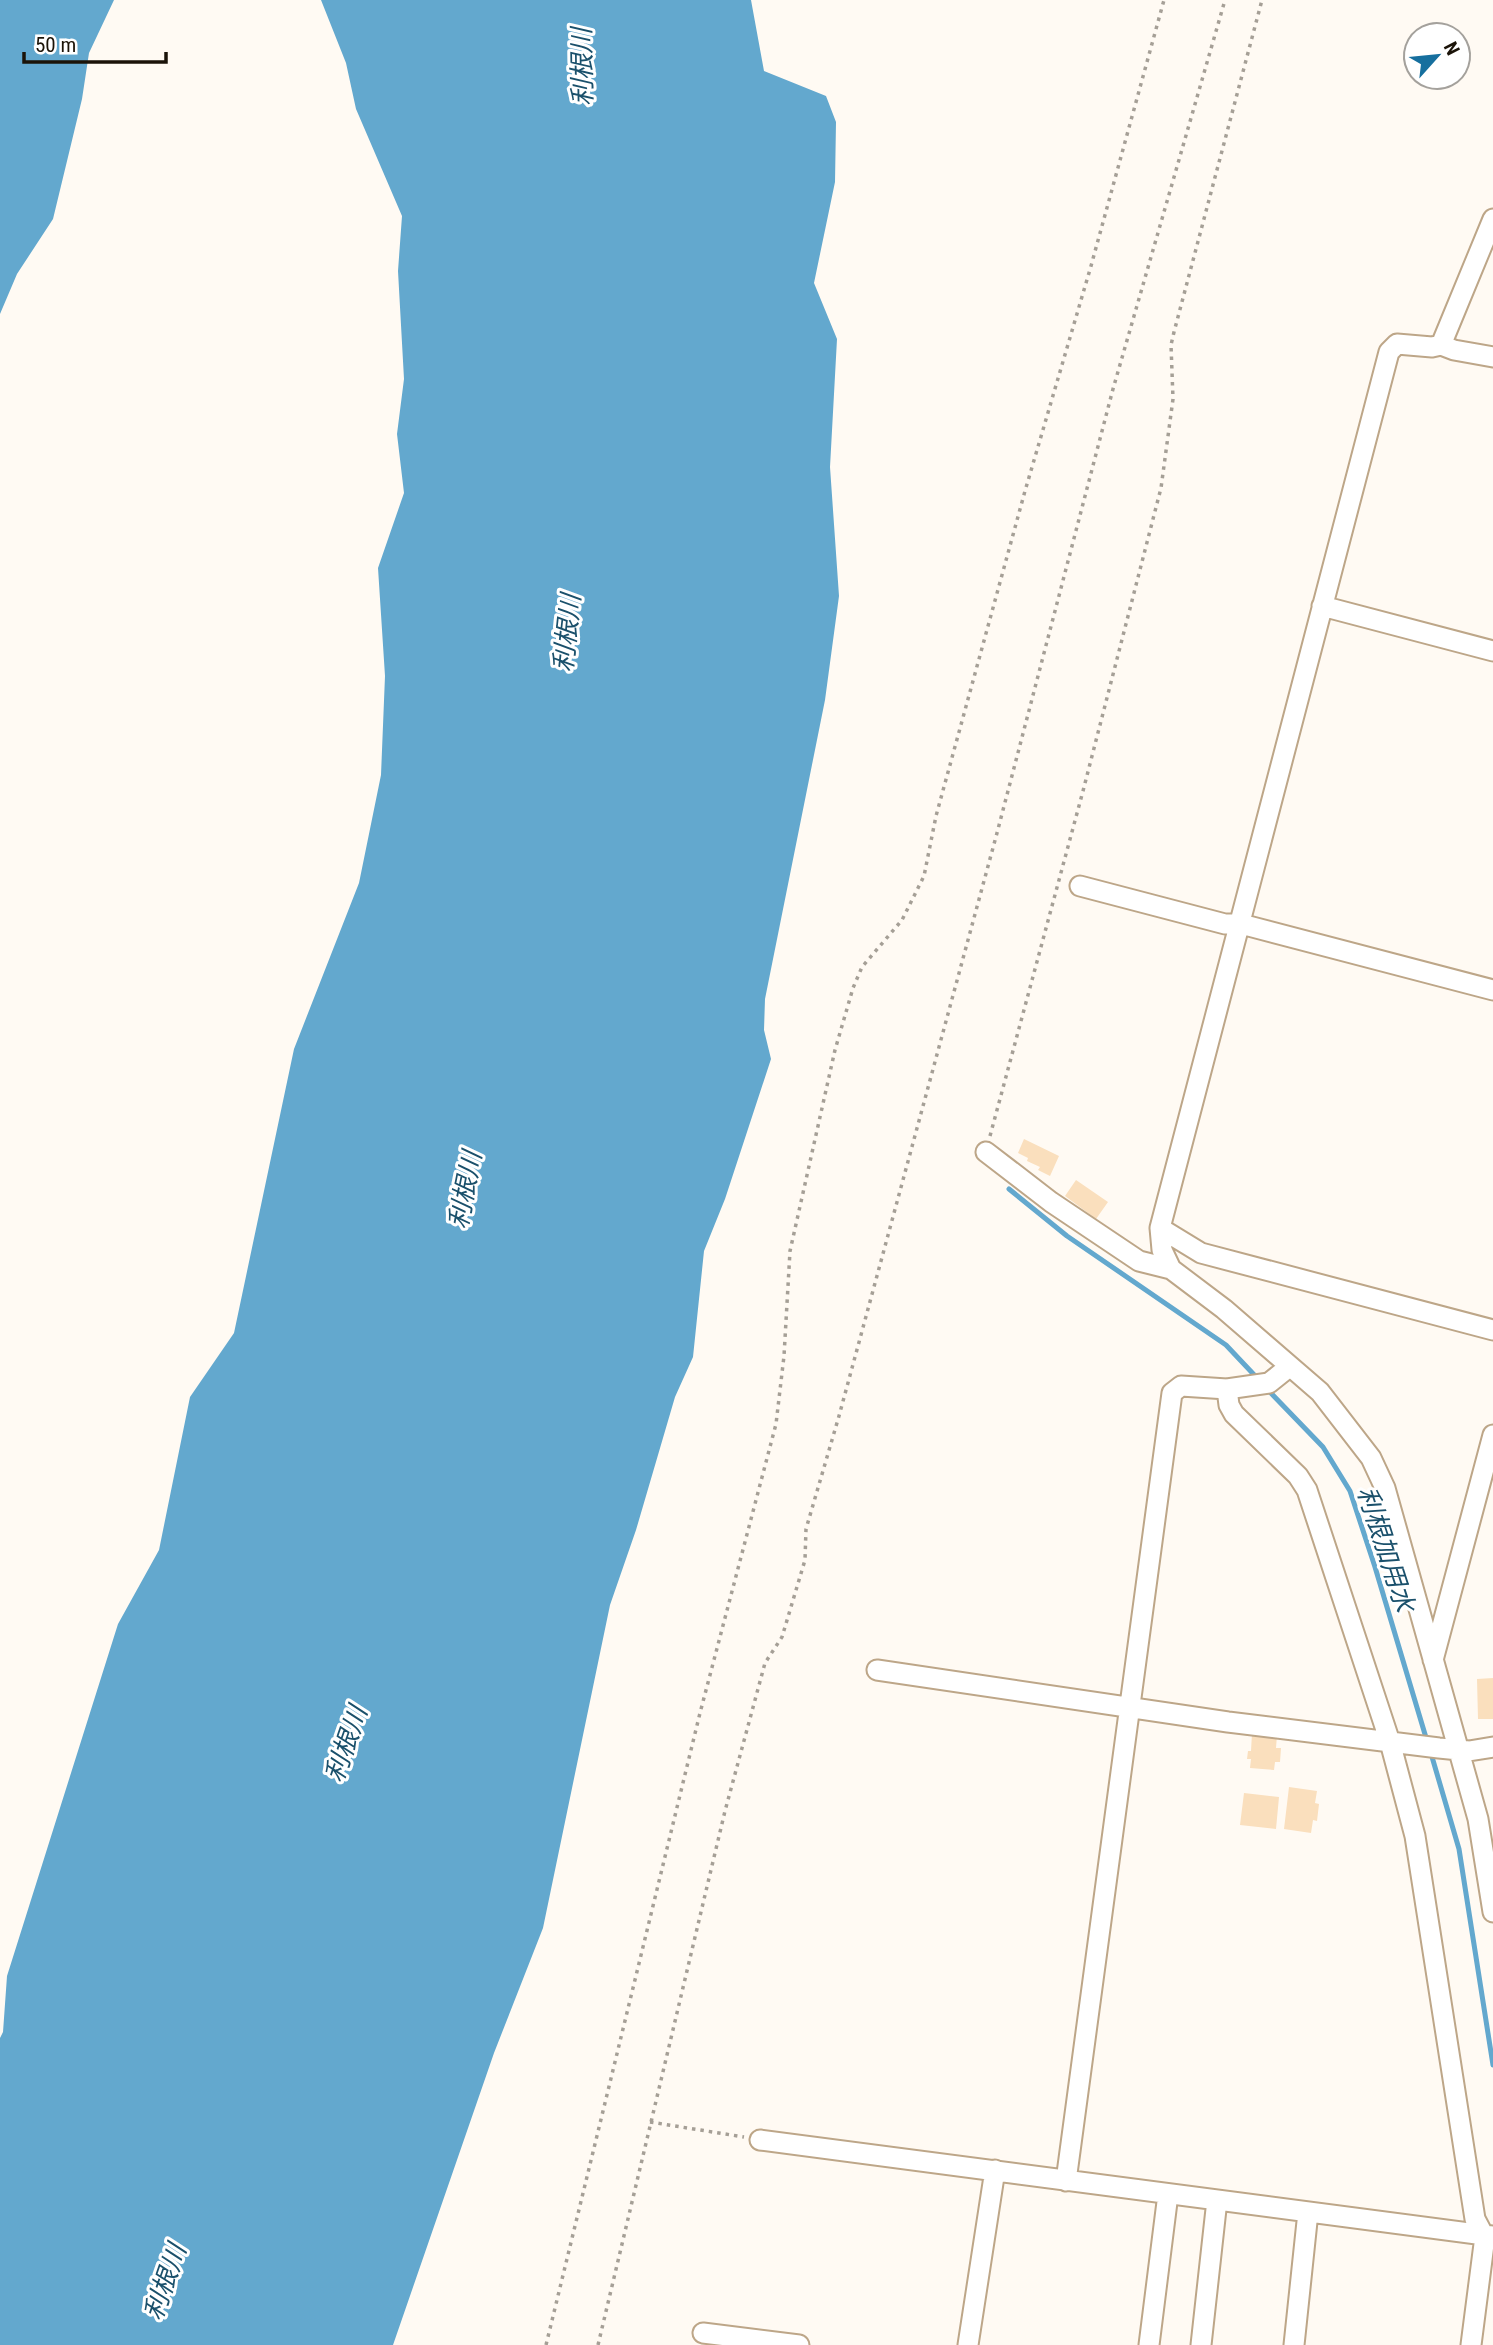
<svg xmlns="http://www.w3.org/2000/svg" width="1493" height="2345" font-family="'Roboto Condensed','Noto Sans JP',sans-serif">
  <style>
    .water { fill: #63a8ce }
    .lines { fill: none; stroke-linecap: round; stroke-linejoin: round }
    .stream { stroke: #63a8ce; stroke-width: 5 }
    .building { fill: #fadfbd }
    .minor-casing { stroke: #bda688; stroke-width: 23 }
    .path { stroke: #a59f96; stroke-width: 3.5; stroke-dasharray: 3.5 5; stroke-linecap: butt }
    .minor { stroke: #fff; stroke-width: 19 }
    .labels { text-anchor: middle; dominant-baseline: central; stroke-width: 6; stroke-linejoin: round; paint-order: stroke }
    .water-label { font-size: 26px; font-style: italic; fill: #1a506b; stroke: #fff }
  </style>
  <rect width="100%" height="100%" fill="#fffaf3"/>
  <path class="water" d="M0,0H114L89,53L82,99L53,219L17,274L0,314Z
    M321,0H751L764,71L826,96L836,122L835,182L814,283L837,339L830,467L839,596L825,700L765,999L764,1030L771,1059L725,1199L704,1251L693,1357L675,1397L636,1530L610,1605L543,1928L494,2053L393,2345H0V2038L3,2032L7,1976L118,1624L159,1550L190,1397L234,1333L294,1049L359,883L381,775L385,676L378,568L404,493L397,434L404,379L398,271L402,216L356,109L346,63Z"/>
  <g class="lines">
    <path class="stream" d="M1009,1189L1067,1236L1226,1345L1259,1380
      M1268,1390L1323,1447L1350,1491L1375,1567L1427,1741
      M1430,1750L1459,1849L1493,2065"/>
  </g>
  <path class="building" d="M1024,1139L1059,1156L1050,1176L1038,1170L1040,1167L1027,1161L1028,1158L1018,1153Z
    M1076,1180L1108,1202L1096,1219L1065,1196Z
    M1493,1678V1719H1478L1477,1679Z
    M1252,1733L1277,1735L1276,1748H1281L1280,1762H1275L1274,1770L1250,1768L1251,1759H1247L1248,1751H1251Z
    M1289,1787L1317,1791L1315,1803L1319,1804L1317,1821L1313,1820L1311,1833L1284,1829Z
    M1244,1793L1279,1797L1276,1829L1240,1825Z"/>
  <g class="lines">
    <defs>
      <path id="minor" d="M1493,219L1441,345L1432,347L1397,344L1389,352L1160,1228L1162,1250L1171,1269L1224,1309L1320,1392L1371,1458L1385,1488L1478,1819L1493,1912
        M1441,345L1454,350L1493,357
        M1322,606L1493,651
        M1080,886L1225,924H1241L1493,990
        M986,1152L1051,1202L1139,1261L1171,1269
        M1160,1228L1201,1253L1493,1330
        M1227,1389L1229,1405L1234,1414L1298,1476L1307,1490L1390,1742L1415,1836L1475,2219L1484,2236V2244L1471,2345
        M1433,1660L1493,1435
        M877,1670L1228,1722L1439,1748L1469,1751L1493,1747
        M760,2140L1492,2236
        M1066,2181L1172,1393L1181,1386L1227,1389L1269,1383L1289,1367
        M703,2333L799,2345
        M968,2345L995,2170
        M1149,2345L1168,2194
        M1201,2345L1217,2200
        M1294,2345L1308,2212"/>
    </defs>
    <use href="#minor" class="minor-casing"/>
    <path class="path" d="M990,1136L1083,791L1161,488L1173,399L1171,345L1174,332L1262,0
      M650,2122L744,2137
      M546,2345L700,1713L776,1424L784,1356L790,1251L835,1050L853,988L862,967L902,920L924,876L936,816L1025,491L1091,266L1164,0
      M598,2345L725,1811L765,1663L782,1637L805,1560L806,1529L839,1416L997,833L1113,389L1225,0"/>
    <use href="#minor" class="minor"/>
  </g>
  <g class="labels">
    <g class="water-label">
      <text transform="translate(582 67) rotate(-91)">利根川</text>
      <text transform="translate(567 633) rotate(-84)">利根川</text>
      <text transform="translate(465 1190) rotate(-79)">利根川</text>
      <text transform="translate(1386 1549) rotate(72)">利根加用水</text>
      <text transform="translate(346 1744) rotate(-71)">利根川</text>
      <text transform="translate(165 2282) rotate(-71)">利根川</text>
    </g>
  </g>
  <g transform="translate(1437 56) rotate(63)"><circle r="33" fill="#ffffff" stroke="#a4a19c" stroke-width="2"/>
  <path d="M0-5L12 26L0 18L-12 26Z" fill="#166f9e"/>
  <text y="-10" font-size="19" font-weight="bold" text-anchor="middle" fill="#1b1308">N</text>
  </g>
  <path d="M24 52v10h142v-10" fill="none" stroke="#1b1308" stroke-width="3.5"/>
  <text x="35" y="52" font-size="21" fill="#1b1308" stroke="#ffffff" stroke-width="5" paint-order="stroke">50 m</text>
</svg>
